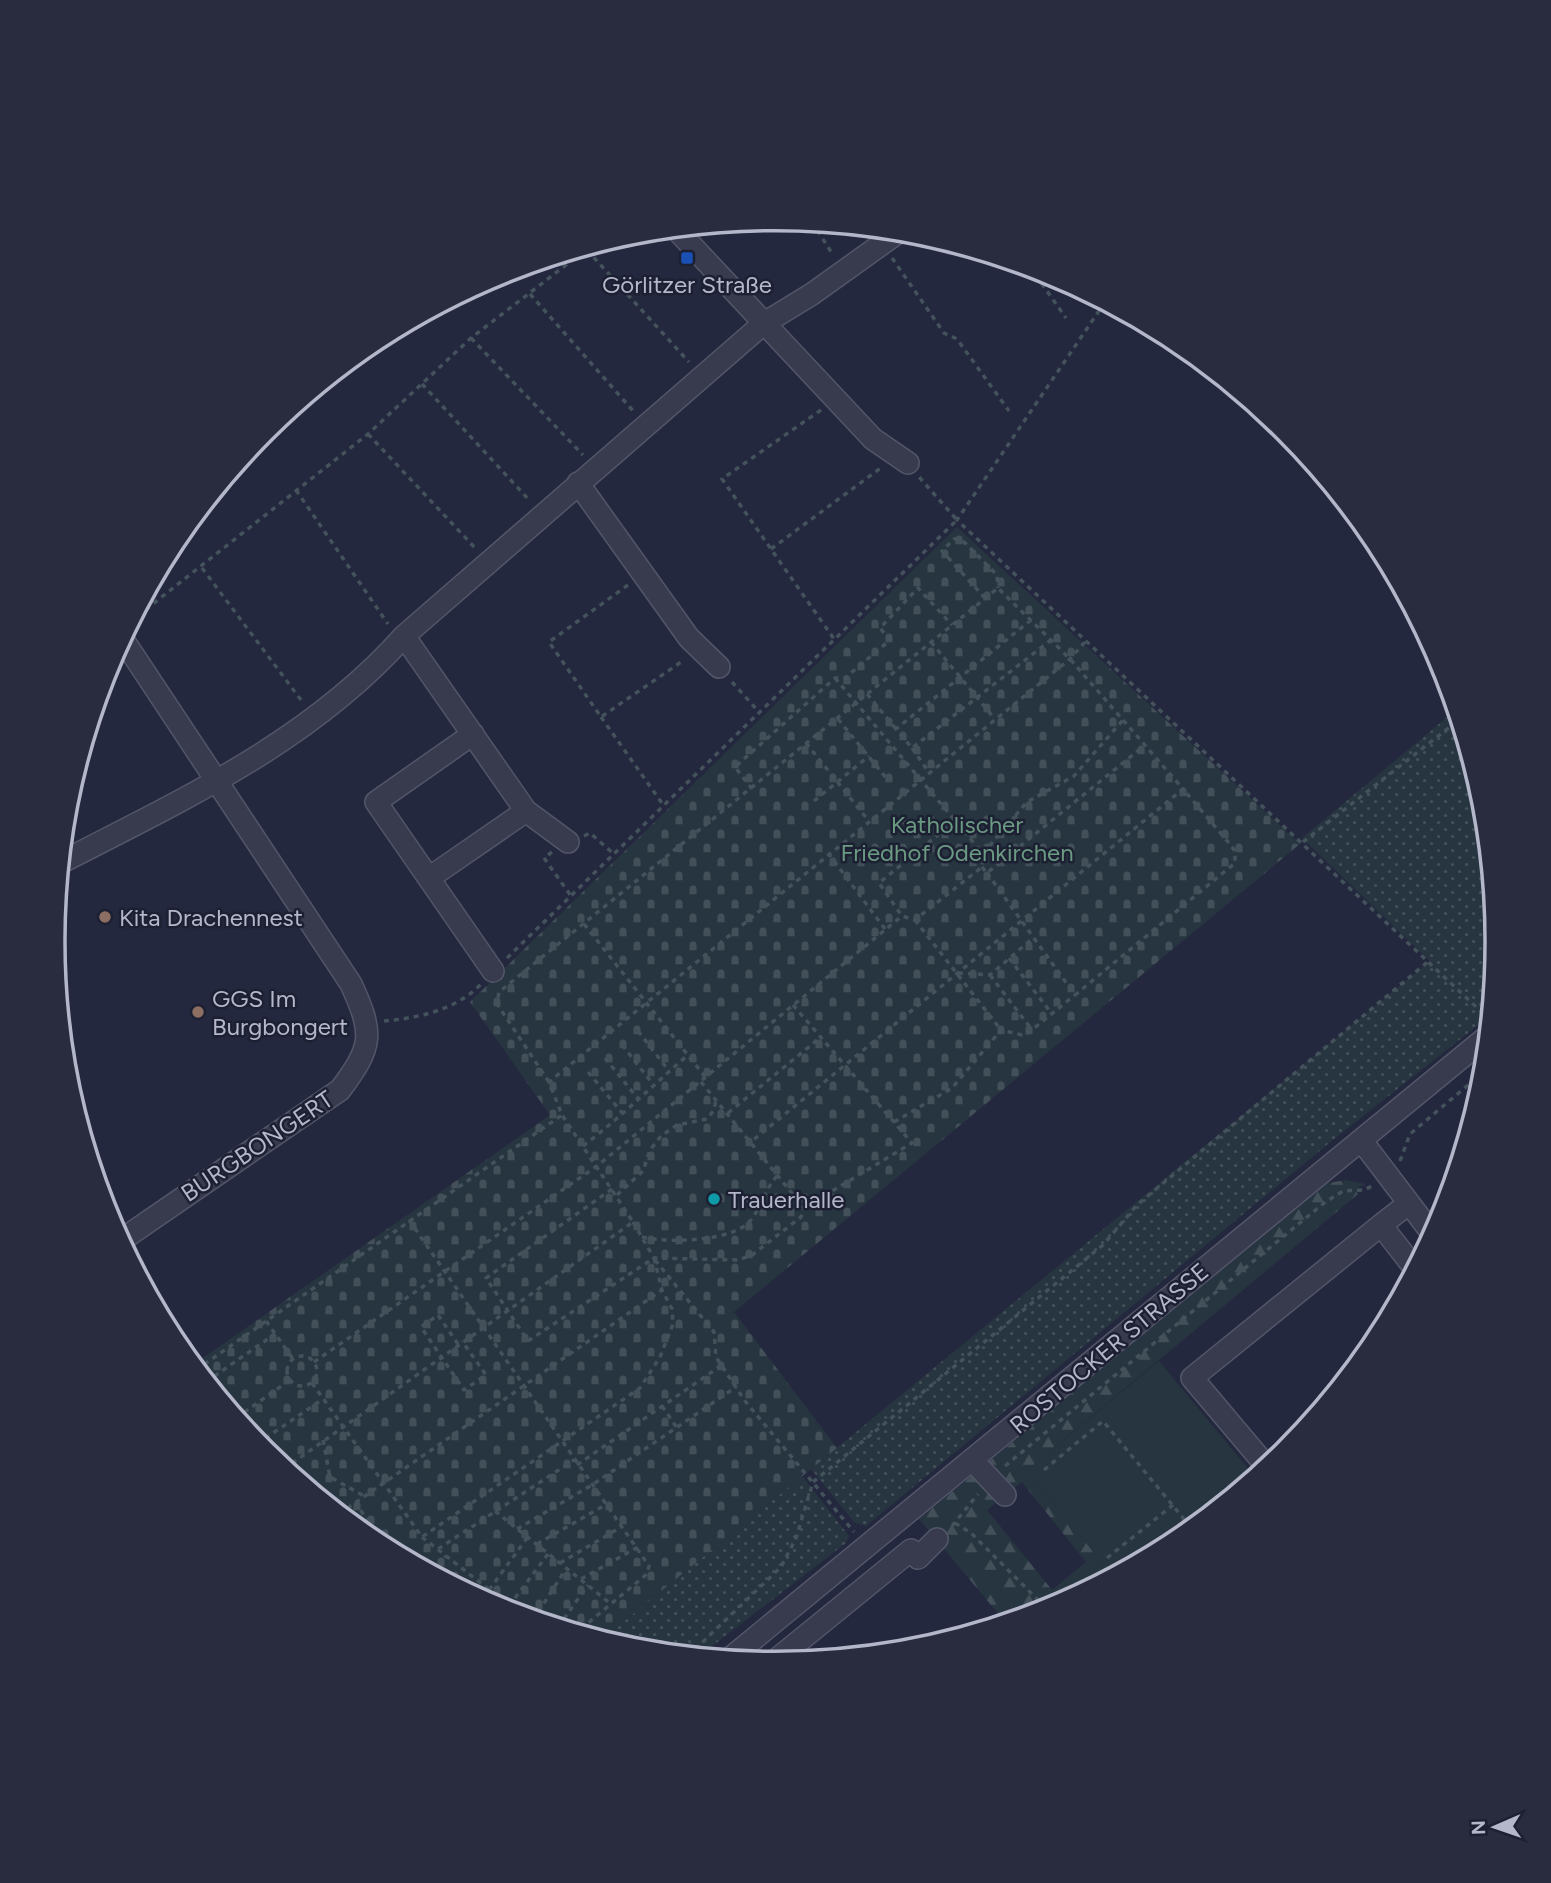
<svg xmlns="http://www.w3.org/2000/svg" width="1551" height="1883" font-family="Figtree,sans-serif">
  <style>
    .grass { fill: url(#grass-dots) }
    .forest { fill: url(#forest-firs); fill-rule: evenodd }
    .cemetery { fill: url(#cemetery-stones) }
    .garden { fill: #26353f }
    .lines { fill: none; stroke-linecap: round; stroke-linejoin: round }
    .minor-casing { stroke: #535669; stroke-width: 24 }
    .path { stroke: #44525c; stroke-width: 3.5; stroke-dasharray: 5 5; stroke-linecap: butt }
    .minor { stroke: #383b4e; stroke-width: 21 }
    .transit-dot { fill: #1a4fb4; stroke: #1d2033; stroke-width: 2.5 }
    .education-dot { fill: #8d6e63; stroke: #1d2033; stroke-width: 2.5 }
    .culture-dot { fill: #0f9aa8; stroke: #1d2033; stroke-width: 2.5 }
    .labels { text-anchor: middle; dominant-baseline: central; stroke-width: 5; stroke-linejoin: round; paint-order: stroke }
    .poi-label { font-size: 24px; fill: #b4b6c9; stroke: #1d2033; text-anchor: start }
    .park-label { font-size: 24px; fill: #6b9a83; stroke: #1d2033 }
    .street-label { font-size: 24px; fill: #b4b6c9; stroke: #1d2033 }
    .rim { fill: none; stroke: #b4b6c9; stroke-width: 3.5 }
  </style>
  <defs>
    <pattern id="grass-dots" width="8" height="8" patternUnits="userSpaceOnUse" patternTransform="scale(1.75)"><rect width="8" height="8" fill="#26353f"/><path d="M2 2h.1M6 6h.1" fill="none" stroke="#435059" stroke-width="1.8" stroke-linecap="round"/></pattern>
    <pattern id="forest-firs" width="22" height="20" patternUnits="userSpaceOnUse" patternTransform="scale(1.75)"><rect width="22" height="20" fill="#26353f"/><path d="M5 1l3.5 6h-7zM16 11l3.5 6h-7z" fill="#435059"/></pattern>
    <pattern id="cemetery-stones" width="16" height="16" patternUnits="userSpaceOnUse" patternTransform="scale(1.75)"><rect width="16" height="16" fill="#26353f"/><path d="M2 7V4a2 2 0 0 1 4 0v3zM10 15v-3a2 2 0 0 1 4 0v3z" fill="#435059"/></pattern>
  </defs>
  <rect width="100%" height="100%" fill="#24283e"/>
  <path class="grass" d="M1457,709L1485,801L1498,942L1491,1015L1334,1139L866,1526L854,1522L811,1469L1430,961L1302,838Z
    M802,1476L849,1536L846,1543L698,1657L634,1651L601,1640Z"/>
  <path class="forest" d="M1346,1180L1366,1184L1357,1188L1358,1194L1026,1471L1103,1563L1062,1600L1064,1603L1006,1623L919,1519L1328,1183ZM1022,1482L1086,1562L1052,1590L987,1510Z"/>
  <path class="cemetery" d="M957,527L1300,844L734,1312L837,1448L601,1640L498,1609L373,1542L264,1452L193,1365L550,1115L470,1002Z"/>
  <path class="garden" d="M1159,1361L1256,1478L1177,1543L1064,1603L1062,1600L1103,1563L1026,1471Z"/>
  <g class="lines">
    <defs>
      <path id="minor" d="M675,228L873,439L908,463
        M578,483L689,638L719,667
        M404,636L526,811L568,842
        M473,734L376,802L493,971
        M60,863C182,800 311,741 404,636L763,324L812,294L900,231
        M429,878L526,811
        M1361,1140L1434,1236
        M1408,1204L1381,1225L1416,1270
        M120,1241L340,1090C373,1046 374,1034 351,984L122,638
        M973,1461L1005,1495
        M1268,1468L1192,1378L1381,1225
        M728,1660L1489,1035
        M771,1664L911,1550L918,1558L937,1539"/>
    </defs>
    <use href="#minor" class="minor-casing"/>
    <path class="path" d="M812,222L833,255
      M587,250L689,362
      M892,258L944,333L957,339L1009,411
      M1030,267L1066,318
      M530,294L635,413
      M1105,302L957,520L1488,1018
      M471,338L583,455
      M422,384L530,501
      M821,410L722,479L834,639
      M368,434L477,550
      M296,490L388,624
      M771,549L882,467
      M202,568L304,704
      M628,585L549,642L601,717L684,660
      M985,598L942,551L954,539L962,540L997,575L998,588
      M1031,620L896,729L912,748L1051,640
      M130,622L368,434L471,338L592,245
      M931,642L994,718
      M835,678L984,855
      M732,682L759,712
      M867,694L896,729
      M601,717L664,806
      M838,719L887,779
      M806,743L868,820
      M912,748L928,771
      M752,789L735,767L835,678H845L890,640L880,628L918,588L952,625
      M814,801L869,756
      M955,821L879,883L902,916L915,920L982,867L984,855L991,844L1027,802L1074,776L1123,720
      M584,836L590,833L615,855
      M1303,842L1460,719
      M552,852L544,858L571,896
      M828,853L885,929
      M982,867L987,873L1145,745
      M987,873L1075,995L1235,863V851L1229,843L1183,789
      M915,920L1001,1030
      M584,924L706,1078
      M507,958L957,520L919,477
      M1009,958L1052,1014
      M958,973L990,975L1033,938
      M990,975L1032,1030
      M793,1005L912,1143L804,1208
      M384,1021C418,1018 457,1010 482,983
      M638,1031L669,1071
      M622,1045L653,1084
      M605,1058L639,1100
      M588,1072L624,1115
      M549,1082L497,1004L499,992L998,588L1070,659L1183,789L752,1141
      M728,1113L821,1037
      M894,1122L952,1088L1001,1030L1022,1035L1028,1033L1075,995
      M583,1146C620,1118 652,1086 688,1055
      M1400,1161L1410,1134L1486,1070
      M612,1189L486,1278L528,1341L654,1258
      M617,1195L643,1171L650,1150L661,1136L677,1125L707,1119L714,1110L716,1099
      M409,1220L649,1566L647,1574L576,1633
      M633,1222L654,1258L738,1260L752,1255L801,1217L804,1208L701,1082
      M642,1237C667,1243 732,1242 750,1221C762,1207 765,1188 778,1175
      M655,1260L714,1332L716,1357L745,1401L854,1532
      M266,1321L293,1359
      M458,1344L438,1315L421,1327L464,1390L486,1375L462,1341
      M287 1371a15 15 0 1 1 30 0a15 15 0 1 1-30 0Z
      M314,1362L597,1166L902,916
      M196,1370L562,1115
      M206,1382L275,1334
      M312,1383L422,1537L640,1388L660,1357L673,1324L672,1309L662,1290L654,1258
      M662,1406L677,1428
      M236,1418L290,1380
      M323,1440L330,1477L364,1496
      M257,1444L323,1399
      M577,1465L722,1365
      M1005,1466L1324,1203L1343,1191L1364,1190L1374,1185
      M284,1469L633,1222L562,1115L549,1082L1070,659L1085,642
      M1044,1470L1103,1421L1193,1530
      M355,1502L374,1530L372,1542
      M495,1511L611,1604
      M339,1514L662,1290
      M955,1523L971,1533L1049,1611
      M952,1526L978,1494
      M517,1529L592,1485L736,1387
      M422,1537L524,1617
      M537,1544L607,1504
      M438,1549L574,1460
      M1107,1558L1173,1505
      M560,1563L623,1526
      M433,1574L446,1556
      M581,1579L638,1547
      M489,1590L527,1538
      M509,1606L548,1554
      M533,1620L566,1569
      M558,1627L588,1585
      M974,1633L978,1630
      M688,1656L781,1567L796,1538L813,1482L1103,1245L1137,1205L1430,960"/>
    <use href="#minor" class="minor"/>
  </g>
  <rect class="transit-dot" x="680" y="251" width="14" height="14" rx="3.5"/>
  <g class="education-dot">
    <circle cx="105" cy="917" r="7"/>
    <circle cx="198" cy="1012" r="7"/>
  </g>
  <circle class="culture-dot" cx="714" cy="1199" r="7"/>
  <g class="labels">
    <g class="poi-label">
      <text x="687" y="284" text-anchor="middle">Görlitzer Straße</text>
      <text x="119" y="917">Kita Drachennest</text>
      <text x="212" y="998">GGS Im<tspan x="212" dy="28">Burgbongert</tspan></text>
      <text x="728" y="1199">Trauerhalle</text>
    </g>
    <g class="park-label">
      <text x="957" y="824">Katholischer<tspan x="957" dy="28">Friedhof Odenkirchen</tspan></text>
    </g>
    <g class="street-label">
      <text transform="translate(257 1146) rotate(-34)">BURGBONGERT</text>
      <text transform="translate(1109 1348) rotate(-40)">ROSTOCKER STRASSE</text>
    </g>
  </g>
  <path d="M0 0H1551V1883H0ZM65 941a710 710 0 1 1 1420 0a710 710 0 1 1-1420 0Z" fill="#292c3f" fill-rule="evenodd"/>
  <path class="rim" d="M65 941a710 710 0 1 1 1420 0a710 710 0 1 1-1420 0Z"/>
  <g transform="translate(1495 1827) rotate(268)" stroke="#1d2033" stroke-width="5" paint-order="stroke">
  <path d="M0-5L12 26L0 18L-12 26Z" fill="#b4b6c9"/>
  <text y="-10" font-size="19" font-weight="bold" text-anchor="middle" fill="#b4b6c9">N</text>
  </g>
</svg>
